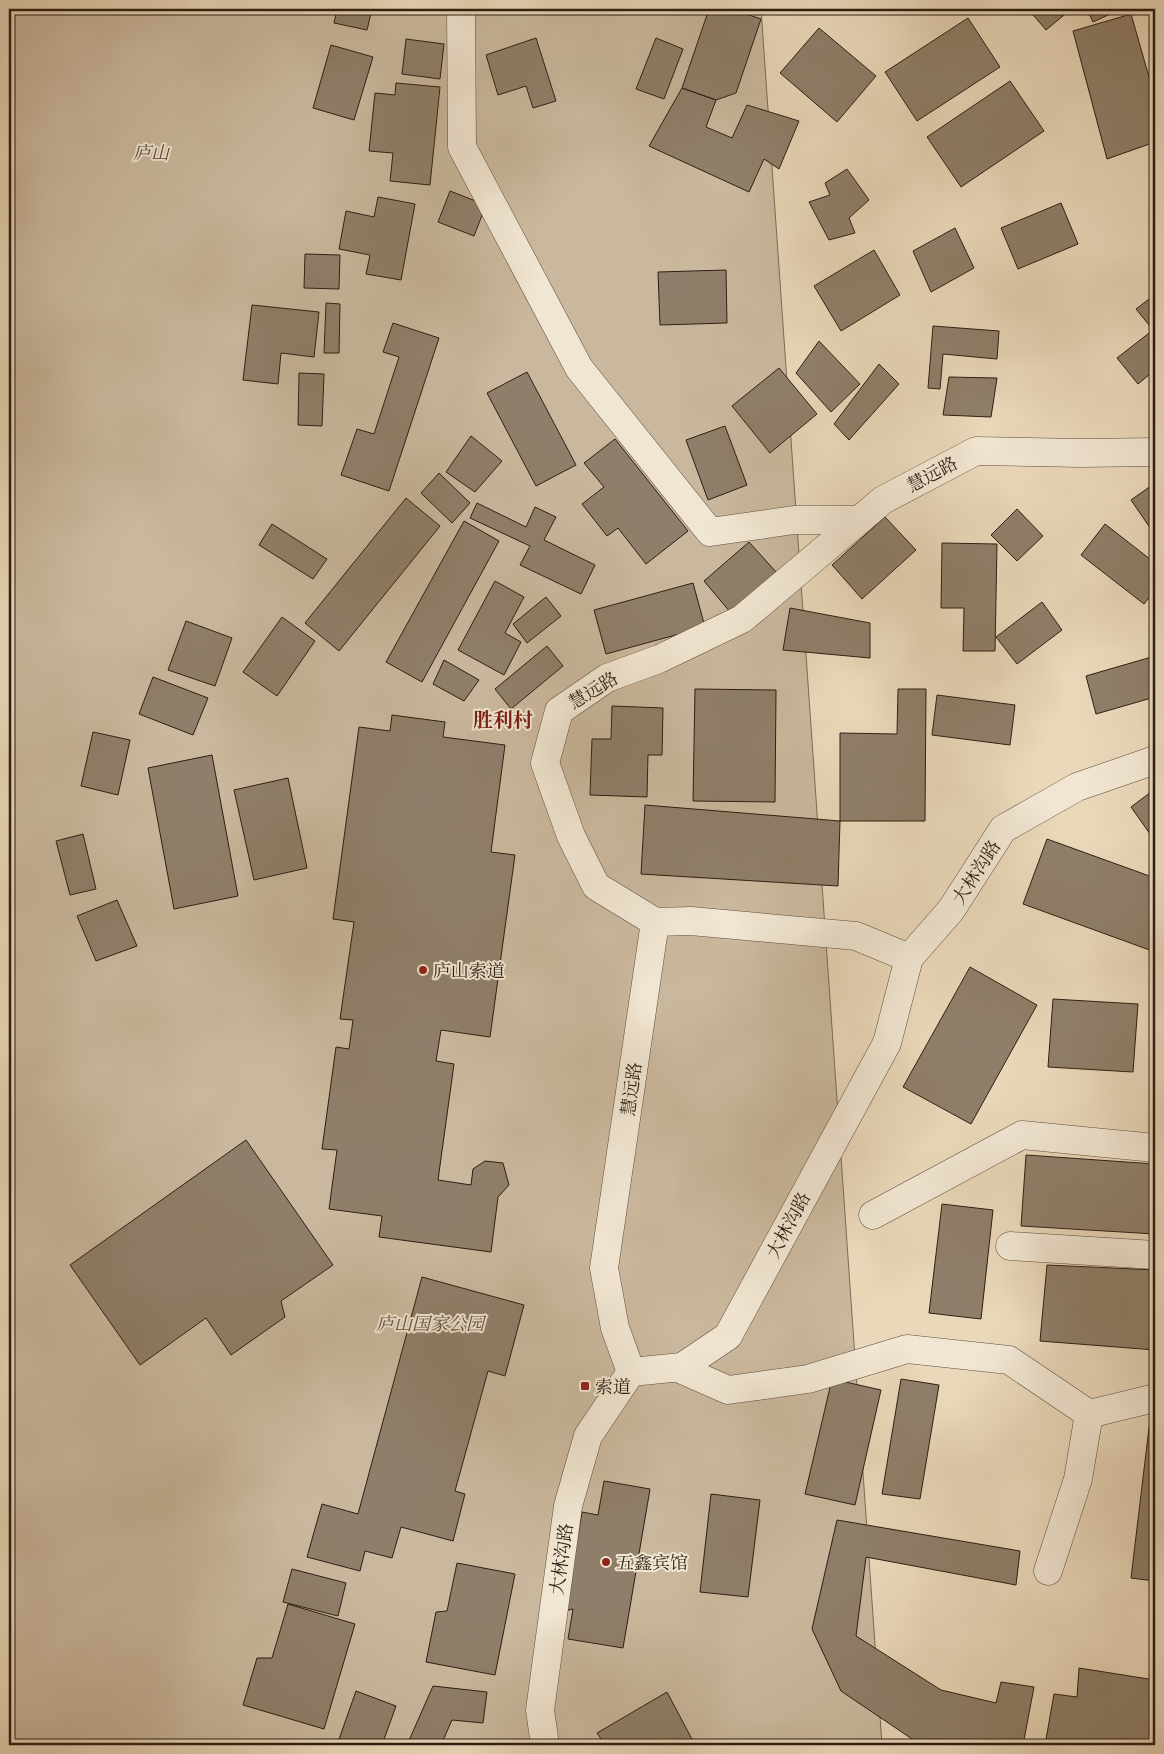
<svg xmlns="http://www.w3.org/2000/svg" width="1164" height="1754" font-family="'EB Garamond','Noto Serif SC',serif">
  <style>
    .green { fill: #cab89e; stroke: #7b6b58 }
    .building { fill: #8f7f6a; stroke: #2c1e13 }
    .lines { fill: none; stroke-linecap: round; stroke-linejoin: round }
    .minor-casing { stroke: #5c4c3d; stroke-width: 29 }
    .minor { stroke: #f1e6d2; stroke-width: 28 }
    .poi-dot { fill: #8f2418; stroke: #f1e6d2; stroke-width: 2 }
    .labels { text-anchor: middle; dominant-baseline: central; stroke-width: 4; stroke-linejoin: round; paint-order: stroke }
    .park-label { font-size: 18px; font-style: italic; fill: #5b4c3d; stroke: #f1e6d2 }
    .street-label { font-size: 18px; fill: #2c1e13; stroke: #f1e6d2 }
    .poi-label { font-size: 18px; fill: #2c1e13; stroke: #f1e6d2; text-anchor: start }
    .quarter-label { font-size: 20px; font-weight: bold; fill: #7a1f14; stroke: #f1e6d2 }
  </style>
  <rect width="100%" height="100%" fill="#ead8ba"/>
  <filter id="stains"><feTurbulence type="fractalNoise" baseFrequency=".004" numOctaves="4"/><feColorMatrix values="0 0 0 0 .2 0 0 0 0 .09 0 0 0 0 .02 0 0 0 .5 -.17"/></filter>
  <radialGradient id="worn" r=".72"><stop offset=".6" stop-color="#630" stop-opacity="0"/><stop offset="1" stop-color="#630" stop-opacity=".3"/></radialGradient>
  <path class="green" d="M9,9H761L882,1745H9Z"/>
  <path class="building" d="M337,9H372L367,30L334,23Z
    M431,9H452V12L432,13Z
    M709,9H731L761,19L736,93L716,100L682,88Z
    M753,9H786L785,14Z
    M1028,9H1067L1069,11L1046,30Z
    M1087,9H1121L1093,22Z
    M1131,14L1155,98V142L1107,159L1073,31Z
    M968,18L1000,67L917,121L885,72Z
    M819,28L876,76L837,122L780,73Z
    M536,38L556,101L533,108L526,86L498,95L486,55Z
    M656,38L683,49L664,99L636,89Z
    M406,39L444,44L440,79L402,74Z
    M331,45L373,57L354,120L313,108Z
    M1010,81L1044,131L961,187L927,137Z
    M396,83L440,87L430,185L390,181L393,153L369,151L375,93L395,95Z
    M682,88L716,100L706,127L732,138L747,105L799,121L779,169L764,159L749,192L649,146Z
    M847,169L869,200L849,218L855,233L829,240L809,202L830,195L825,183Z
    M450,191L486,205L474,236L438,222Z
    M378,197L415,204L401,280L366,274L370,255L339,249L346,211L374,217Z
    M1061,203L1078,244L1018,269L1001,228Z
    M955,228L974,268L931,292L913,251Z
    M874,250L900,295L841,331L814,286Z
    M305,254L340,255L339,289L304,288Z
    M726,270L727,323L660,325L658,272Z
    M1153,296L1155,299V370L1138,384L1117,358L1153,330L1136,309Z
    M326,303L340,304L339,353H324Z
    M252,305L319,312L314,357L281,353L278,384L243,380Z
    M393,323L439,338L389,491L341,475L357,429L374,434L399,357L383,352Z
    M933,326L999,331L997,359L943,354L940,389L928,388Z
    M819,341L860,384L831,412L796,373Z
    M879,364L899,384L849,440L834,424Z
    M779,368L817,414L770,453L732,406Z
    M527,372L576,465L536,486L487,393Z
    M299,373L324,374L322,426L298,425Z
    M949,377L997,378L991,417L943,415Z
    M725,426L747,485L708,500L686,440Z
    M471,436L502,461L475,492L446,472Z
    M615,439L688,531L646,564L618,528L607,536L582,504L604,487L584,463Z
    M439,473L470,503L452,523L421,493Z
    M1155,483V535L1131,500Z
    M406,498L440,526L339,651L305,623Z
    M477,503L526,527L535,507L556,517L544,540L595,565L581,594L520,565L530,546L470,518Z
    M1017,509L1043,536L1017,561L991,535Z
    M885,517L916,550L862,599L832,565Z
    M464,521L499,541L422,682L386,662Z
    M272,524L327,559L313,579L259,545Z
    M1105,524L1155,563V590L1144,604L1081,555Z
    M749,542L777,573L731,613L704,581Z
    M942,543L997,544L995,651H963L964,608H941Z
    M495,581L524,597L505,633L521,642L504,675L458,650Z
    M693,583L705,627L606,654L594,610Z
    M546,597L561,616L527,643L513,624Z
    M1042,602L1062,630L1017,664L996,637Z
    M790,608L870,623V658L783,650Z
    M282,617L315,641L277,696L243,672Z
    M186,621L232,638L215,686L168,670Z
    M547,646L563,666L511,709L495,689Z
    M1155,656V697L1096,714L1086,676Z
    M444,660L479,680L464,701L433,684Z
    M153,677L208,698L193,735L139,714Z
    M695,689L776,690L775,802L693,801Z
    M898,689H926L925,821H840V733L897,734Z
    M937,695L1015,705L1010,745L932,735Z
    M612,706L663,708L662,755H648L647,797L590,795L592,739H611Z
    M392,715L445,722L443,737L505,745L491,852L515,855L490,1037L441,1030L436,1061L454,1064L438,1180L471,1185L473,1169L485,1161L503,1163L509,1185L498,1197L491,1252L379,1237L382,1216L329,1209L337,1150L322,1149L336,1047L349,1049L353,1020L340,1019L354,922L333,919L359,727L390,731Z
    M93,732L130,740L118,795L81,786Z
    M212,755L238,896L174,909L148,768Z
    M288,778L307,868L254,880L234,790Z
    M1155,789V841L1131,807Z
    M645,805L840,821L838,886L641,874Z
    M83,834L96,889L70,895L56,841Z
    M1047,839L1155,878V952L1023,904Z
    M117,900L137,946L96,961L77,916Z
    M970,967L1037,1005L971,1124L903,1087Z
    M1053,999L1138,1004L1133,1072L1048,1067Z
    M246,1140L333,1265L281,1301L285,1317L231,1355L206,1318L140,1365L70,1265Z
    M1026,1155L1155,1164V1234L1021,1226Z
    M942,1204L993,1210L981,1319L929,1313Z
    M1047,1265L1155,1270V1350L1040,1341Z
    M422,1277L524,1305L505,1376L488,1371L455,1491L465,1494L453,1541L401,1527L392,1558L365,1551L360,1571L307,1557L322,1504L358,1514Z
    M832,1379L881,1390L855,1505L805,1494Z
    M901,1379L939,1385L920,1499L882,1494Z
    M1152,1403L1155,1404V1581L1131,1578Z
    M604,1481L650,1489L623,1648L568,1639L573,1609L565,1611L582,1512L598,1515Z
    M711,1494L760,1500L748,1597L700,1592Z
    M837,1520L1020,1551L1016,1585L866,1557L856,1636L941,1690L996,1703L1001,1682L1034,1687L1023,1745H940L918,1743L841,1691L812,1629Z
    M457,1563L515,1574L495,1675L426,1662L436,1612L447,1611Z
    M292,1569L346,1583L338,1616L283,1602Z
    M288,1604L355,1624L324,1729L243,1705L257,1658H272Z
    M1079,1668L1155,1680V1745H1045L1054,1694L1077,1697Z
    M433,1686L487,1692L483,1723L452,1720L441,1745H407Z
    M356,1691L396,1706L382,1745H337Z
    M667,1692L695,1745H605L597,1733Z"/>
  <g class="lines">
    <defs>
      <path id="minor" d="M461,9L462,147L579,368L710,532L794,520H859
        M655,922L691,921L856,936L909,958
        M873,1215L1022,1135L1155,1148
        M1010,1246L1155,1255
        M678,1368L728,1390L808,1379L907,1349L1009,1360L1089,1414L1155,1398
        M631,1372L615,1328L604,1268L655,922L596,886L571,836L545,763L559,711L607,678L659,659L742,619L883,500L976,451L1081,453L1155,452
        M1048,1571L1078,1479L1089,1414
        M545,1745L540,1710L568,1506L588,1436L631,1372L682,1367L728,1336L887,1043L909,958L951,910L1003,829L1077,787L1155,760"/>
    </defs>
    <use href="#minor" class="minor-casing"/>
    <use href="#minor" class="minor"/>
  </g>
  <g class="poi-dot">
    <circle cx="423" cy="970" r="5"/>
    <rect x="580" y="1381" width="10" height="10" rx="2.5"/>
    <circle cx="606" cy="1562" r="5"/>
  </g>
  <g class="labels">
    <g class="park-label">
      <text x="151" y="152">庐山</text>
      <text x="430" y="1323">庐山国家公园</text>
    </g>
    <g class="street-label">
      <text transform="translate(932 474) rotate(-28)">慧远路</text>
      <text transform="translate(593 690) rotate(-31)">慧远路</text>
      <text transform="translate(976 872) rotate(-57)">大林沟路</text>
      <text transform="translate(631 1089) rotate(-82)">慧远路</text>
      <text transform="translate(788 1225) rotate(-62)">大林沟路</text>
      <text transform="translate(561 1559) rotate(-82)">大林沟路</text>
    </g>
    <g class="poi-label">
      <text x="433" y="970">庐山索道</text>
      <text x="595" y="1386">索道</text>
      <text x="616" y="1562">五鑫宾馆</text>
    </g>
    <g class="quarter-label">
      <text x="503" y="720">胜利村</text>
    </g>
  </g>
  <rect width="1164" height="1754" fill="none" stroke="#ead8ba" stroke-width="30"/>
  <rect x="10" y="10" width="1144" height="1734" fill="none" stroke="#2c1e13" stroke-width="2.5"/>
  <rect x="15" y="15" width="1134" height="1724" fill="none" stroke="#2c1e13"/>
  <rect width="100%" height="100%" filter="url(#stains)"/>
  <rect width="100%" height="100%" fill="url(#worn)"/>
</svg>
